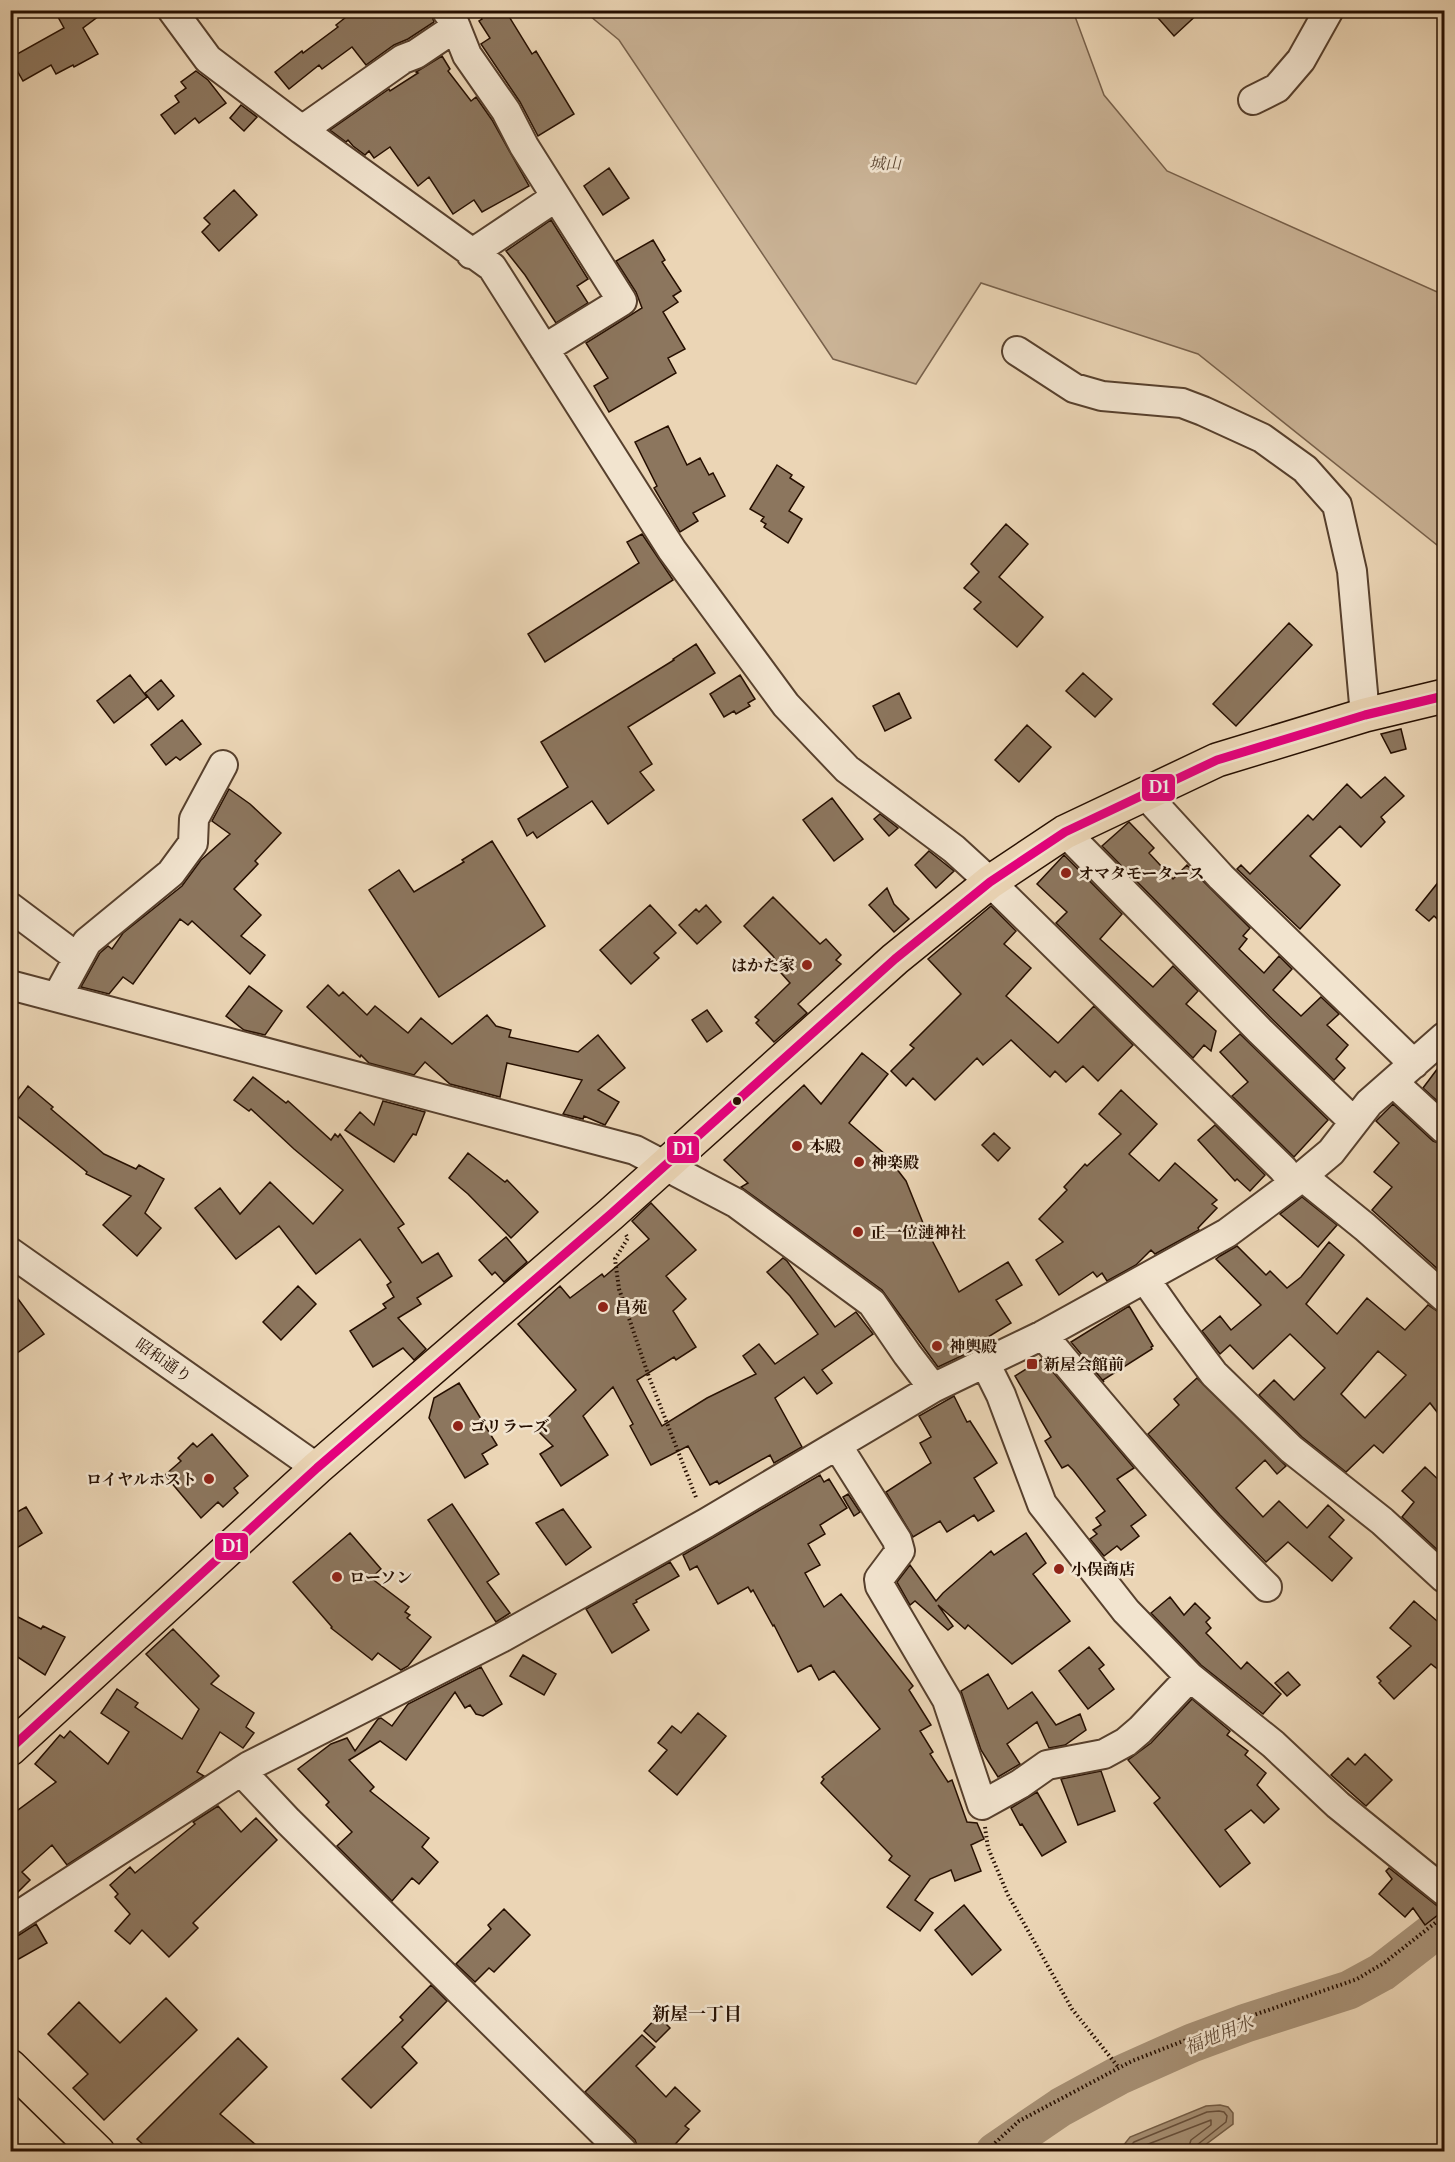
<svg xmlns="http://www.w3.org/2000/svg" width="1455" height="2162" font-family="'Libre Caslon Text','Noto Serif JP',serif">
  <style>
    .green { fill: #cab396; stroke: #78614b; stroke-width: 1.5 }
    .water { fill: #a89277; stroke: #745e47; stroke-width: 1.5 }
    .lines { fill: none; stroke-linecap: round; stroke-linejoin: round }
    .shore { stroke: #67503c; stroke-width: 1.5 }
    .river { stroke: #a89277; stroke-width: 39 }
    .building { fill: #8c765e; stroke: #260f00; stroke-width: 1.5; fill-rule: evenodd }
    .minor-casing { stroke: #57402d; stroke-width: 32 }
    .major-casing { stroke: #260f00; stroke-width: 36 }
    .highway-casing { stroke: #260f00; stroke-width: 36 }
    .path { stroke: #260f00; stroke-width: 4; stroke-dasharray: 1.5 3; stroke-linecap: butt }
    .minor { stroke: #f2e4cf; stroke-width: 28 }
    .major { stroke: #ebd5b5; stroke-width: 33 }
    .highway { stroke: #ebd5b5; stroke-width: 33 }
    .bus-1-casing { stroke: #f2e4cf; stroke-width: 14 }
    .bus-1 { stroke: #e5007d; stroke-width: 9 }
    .poi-dot { fill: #8f2418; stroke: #f2e4cf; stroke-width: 2 }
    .bus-dot { fill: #260f00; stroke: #f2e4cf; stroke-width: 2 }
    .labels { text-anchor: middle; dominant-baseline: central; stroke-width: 5; stroke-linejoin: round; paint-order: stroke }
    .park-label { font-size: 16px; font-style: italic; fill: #5f4834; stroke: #f2e4cf }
    .poi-label { font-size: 16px; font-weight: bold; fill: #260f00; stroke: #f2e4cf; text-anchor: start }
    .street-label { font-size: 16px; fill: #260f00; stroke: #f2e4cf }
    .neighbourhood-label { font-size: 18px; font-weight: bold; fill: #260f00; stroke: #f2e4cf }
    .water-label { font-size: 18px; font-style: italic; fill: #604a36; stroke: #f2e4cf }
    .line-badge { stroke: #f2e4cf; stroke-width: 2 }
    .badge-label { font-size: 16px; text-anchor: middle; font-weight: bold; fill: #fff }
  </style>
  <rect width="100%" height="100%" fill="#ebd5b5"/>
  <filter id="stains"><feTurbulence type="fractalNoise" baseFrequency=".00333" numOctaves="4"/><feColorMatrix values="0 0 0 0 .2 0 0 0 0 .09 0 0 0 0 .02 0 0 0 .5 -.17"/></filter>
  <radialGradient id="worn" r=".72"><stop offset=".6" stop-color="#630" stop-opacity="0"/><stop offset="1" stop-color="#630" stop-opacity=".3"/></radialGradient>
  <path class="green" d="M584,11H1073L1104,95L1167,171L1444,295V528L1437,545L1198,354L981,283L916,384L833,359L619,40Z"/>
  <path class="water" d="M1220,2105L1228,2107L1233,2113V2124L1197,2151H1119L1130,2137L1206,2106Z"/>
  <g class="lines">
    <path class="shore" d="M1125,2152L1134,2142L1207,2112L1219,2111L1224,2112L1227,2116L1226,2122L1197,2145L1195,2152
      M1135,2152L1138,2148L1211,2120V2125L1191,2140L1187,2152"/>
    <path class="river" d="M995,2152L1061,2107L1118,2076L1192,2043L1246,2023L1349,1990L1382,1972L1444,1924"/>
  </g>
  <path class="building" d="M69,10H107L83,28L98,54L74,67L73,65L56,74L51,65L23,81L10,58L64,28L58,17Z
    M355,10H430L434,22L408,39L394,45L366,65L352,47L322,69L319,65L289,89L275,72L302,51L303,53L338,27L336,25Z
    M477,10H505L532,54L536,51L574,114L538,136L520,102L481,44L490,38L479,21L482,19Z
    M1151,10H1202L1174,36Z
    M442,56L450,69L448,71L471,101L476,97L492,120L529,186L482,212L474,200L453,214L429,177L418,186L390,147L374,158L369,151L365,155L353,146L348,140L346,142L330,130L389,89L390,91L418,73L416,72Z
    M196,71L208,80L226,103L199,123L195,118L175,134L161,115L179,102L175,96L186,88L181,82Z
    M241,105L257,117L244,131L230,118Z
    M609,168L629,198L603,215L584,186Z
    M234,190L257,215L219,251L202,232L210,224L204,218Z
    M551,220L588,279L577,286L588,303L556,323L525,275L506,251Z
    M653,240L665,260L662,262L681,291L673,296L678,302L663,312L685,349L668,358L676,373L609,412L594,386L608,378L586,343L642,308L636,292L616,261Z
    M668,426L687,465L700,458L709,475L713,473L725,496L693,513L698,521L680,532L654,488L657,486L635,442Z
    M777,465L792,475L790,478L804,487L789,511L802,519L788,543L764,527L766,524L761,521L764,517L750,509Z
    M1006,524L1028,544L999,577L1043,617L1017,647L974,609L981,602L964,588L979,572L971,564Z
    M642,534L673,580L545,662L528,634L639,563L627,542Z
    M1289,623L1312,645L1236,726L1213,704Z
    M696,644L715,673L628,727L652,764L640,772L654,790L608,824L592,801L537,838L533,832L527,836L518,819L568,787L541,742L674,660L673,659Z
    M1083,673L1112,699L1095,717L1066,691Z
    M130,675L147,697L114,723L97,701Z
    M740,675L755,699L748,703L750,706L736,714L734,711L724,717L710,694Z
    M161,680L174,696L158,710L145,693Z
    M899,693L911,718L885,731L873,706Z
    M182,720L201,744L180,760L176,757L166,765L151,745Z
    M1027,725L1051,747L1019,782L995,760Z
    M1401,729L1406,749L1391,753L1381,734Z
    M1385,777L1404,796L1381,817L1385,822L1361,847L1340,826L1310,856L1340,885L1300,929L1237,869L1241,865L1250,874L1308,815L1313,820L1347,784L1361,798Z
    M229,789L250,804L281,833L255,861L258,864L234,889L261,915L241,936L265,955L250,974L192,921L188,925L180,919L133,984L123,977L109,994L81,987L100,953L108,946L112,949L123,933L182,886L201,860L230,834L212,821Z
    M832,798L863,839L834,861L803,820Z
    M880,814L898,828L889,836L874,819Z
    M1129,822L1154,848L1149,853L1173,879L1187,865L1250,928L1243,936L1247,939L1239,949L1264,973L1279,956L1292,969L1273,990L1301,1016L1321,997L1339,1014L1327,1025L1348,1045L1336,1059L1345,1068L1334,1080L1272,1019L1102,846Z
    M492,841L545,926L439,997L369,890L399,870L414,892L464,862L462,860Z
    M929,851L954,871L936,888L915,865Z
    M1064,855L1122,914L1100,939L1153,987L1173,966L1198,991L1186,1004L1216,1031L1211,1051L1204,1045L1193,1058L1056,923L1067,912L1037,884Z
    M1444,875V925L1434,916L1429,921L1416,910Z
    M887,888L894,904L909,919L894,932L869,905Z
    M773,897L820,944L826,939L841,955L836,960L841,964L798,1004L807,1013L774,1042L756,1023L759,1020L755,1017L790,983L773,964L776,961L773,956L744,926Z
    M650,905L676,933L654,953L659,958L631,984L600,950Z
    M706,905L721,922L697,944L679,925L696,909L699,912Z
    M991,906L1016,931L1004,944L1031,968L1006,996L1058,1043L1094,1006L1133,1045L1098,1081L1083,1066L1066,1082L1055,1071L1050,1077L1011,1040L983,1065L977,1058L935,1100L913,1078L906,1086L891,1071L914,1048L910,1045L961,994L928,959Z
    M328,985L339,996L343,992L367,1015L375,1006L408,1033L421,1018L452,1044L487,1015L496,1026L511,1030L509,1037L578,1052L598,1035L625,1068L598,1090L619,1102L605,1125L584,1116L583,1119L563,1114L582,1080L507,1063L500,1097L450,1084L425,1062L414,1075L369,1063L361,1055L360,1057L307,1007Z
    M249,986L282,1011L265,1035L244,1030L226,1016Z
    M707,1010L722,1031L707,1042L692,1020Z
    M1240,1034L1328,1120L1294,1157L1232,1096L1248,1082L1220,1052Z
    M862,1053L888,1074L849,1123L886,1155L906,1181L923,1223L959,1292L1008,1262L1022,1285L996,1300L1011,1323L983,1340L985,1345L938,1367L882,1290L741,1187L748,1183L724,1160L804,1085L821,1104Z
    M1444,1060V1107L1423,1088Z
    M253,1077L286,1103L288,1101L331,1140L335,1134L338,1137L340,1134L404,1224L398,1228L422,1263L438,1253L452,1276L417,1298L421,1304L398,1318L426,1349L414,1360L403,1348L373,1367L350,1331L386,1308L383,1304L394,1297L387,1285L391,1282L360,1239L316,1274L279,1226L236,1259L195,1208L220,1188L240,1214L270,1182L313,1224L343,1190L294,1149L251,1109L249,1111L234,1100Z
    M28,1086L53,1107L51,1109L104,1154L136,1169L139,1165L164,1179L145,1213L161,1228L137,1256L103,1225L131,1196L86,1174L87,1172L10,1110Z
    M1121,1090L1157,1124L1129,1154L1159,1181L1175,1163L1217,1200L1212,1204L1217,1208L1198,1228L1199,1230L1155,1254L1151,1250L1136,1265L1107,1281L1102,1273L1097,1277L1093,1272L1059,1295L1036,1260L1063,1242L1039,1219L1067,1190L1064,1187L1085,1164L1087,1166L1121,1134L1099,1114Z
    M383,1101L425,1112L416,1135L413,1134L394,1162L345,1130L360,1112L374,1125Z
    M1393,1104L1433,1141L1444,1145V1265L1440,1271L1372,1210L1392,1187L1374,1172L1399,1143L1376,1121Z
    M1215,1125L1265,1175L1250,1191L1237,1179L1235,1181L1198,1140Z
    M994,1133L1010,1148L998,1161L982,1145Z
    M468,1153L505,1182L507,1180L538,1212L511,1238L468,1194L449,1178Z
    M1302,1197L1337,1225L1318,1247L1280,1214Z
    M651,1203L696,1250L666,1276L686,1299L673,1311L696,1347L676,1360L674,1357L637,1380L662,1426L707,1398L756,1374L743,1356L759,1344L775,1364L818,1334L790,1296L767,1272L783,1258L787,1261L835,1327L856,1312L873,1334L822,1370L832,1383L817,1394L804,1377L775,1398L802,1447L774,1463L770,1455L719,1484L717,1481L710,1485L688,1446L651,1465L630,1426L633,1424L613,1387L583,1416L608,1455L561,1486L540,1454L553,1446L536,1429L576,1390L518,1324L560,1286L570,1298L602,1274L604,1277L649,1239L632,1221Z
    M506,1237L527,1262L504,1282L495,1272L492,1275L479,1260Z
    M1329,1242L1344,1255L1306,1304L1337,1334L1367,1298L1405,1330L1428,1305L1440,1313H1444V1421L1430,1403L1383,1453L1374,1445L1346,1472L1302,1437L1259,1395L1274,1380L1294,1400L1325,1368L1290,1334L1253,1369L1230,1345L1220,1354L1202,1331L1220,1316L1231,1330L1261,1305L1216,1259L1220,1256L1237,1246L1266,1275L1270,1271L1287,1288L1301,1277ZM1378,1351L1406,1375L1365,1418L1341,1394Z
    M298,1286L316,1304L281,1340L263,1322Z
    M10,1288L44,1334L10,1358Z
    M1129,1306L1153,1346L1151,1347L1152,1349L1103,1380L1104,1382L1071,1342Z
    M1042,1359L1134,1468L1117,1479L1146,1515L1131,1526L1139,1536L1121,1550L1117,1546L1104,1556L1090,1539L1097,1534L1093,1530L1101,1525L1096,1518L1105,1511L1073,1470L1068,1465L1062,1468L1045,1441L1051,1437L1015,1376Z
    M1197,1378L1286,1466L1277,1474L1265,1460L1236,1488L1263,1517L1279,1501L1307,1528L1328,1505L1344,1520L1329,1537L1352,1558L1332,1581L1288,1542L1266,1562L1220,1515L1148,1434L1179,1405L1174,1399Z
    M459,1383L497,1445L482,1454L488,1464L465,1478L429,1418L434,1398Z
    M954,1396L967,1422L970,1421L997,1463L974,1478L994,1511L978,1521L974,1515L947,1532L940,1521L913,1537L886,1492L931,1463L920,1443L931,1437L919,1416Z
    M212,1434L248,1476L234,1488L238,1493L223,1507L218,1502L201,1518L165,1475L181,1461L178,1458L193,1443L197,1447Z
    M1425,1467L1444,1485V1556L1402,1517L1414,1502L1402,1491Z
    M820,1475L824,1482L829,1479L847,1508L820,1525L825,1534L808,1544L820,1565L805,1573L824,1607L841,1594L913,1686L909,1690L931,1725L920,1731L933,1752L930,1754L948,1782L952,1780L967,1822L977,1823L984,1839L971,1845L981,1871L955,1881L951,1870L930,1879L915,1900L933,1913L920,1931L887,1907L910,1876L889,1860L892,1856L821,1783L824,1779L822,1777L880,1729L834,1671L819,1680L811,1665L798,1672L774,1625L773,1626L753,1590L751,1592L748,1587L718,1604L697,1566L690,1570L683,1555Z
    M848,1494L860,1512L854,1516L843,1497Z
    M452,1504L499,1574L487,1582L510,1613L496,1622L428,1520Z
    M26,1507L42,1533L10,1552V1516Z
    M563,1509L591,1547L566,1565L536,1523Z
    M350,1533L381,1569L371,1578L409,1607L405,1612L410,1615L407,1618L431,1637L408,1666L401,1670L378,1653L372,1660L331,1628L332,1627L293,1582Z
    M1026,1533L1046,1563L1033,1574L1070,1621L1012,1664L968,1625L965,1629L938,1605L953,1626L948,1630L915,1601L910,1605L897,1582L910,1565L936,1601L943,1593L991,1551L994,1555Z
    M670,1562L679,1576L636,1600L637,1602L633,1604L649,1630L612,1653L586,1609Z
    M1170,1597L1184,1615L1195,1603L1210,1618L1206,1622L1211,1628L1206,1633L1241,1669L1247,1662L1281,1694L1263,1714L1201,1665L1151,1613Z
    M1414,1601L1444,1627V1674L1431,1664L1394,1699L1379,1683L1381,1681L1377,1677L1411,1646L1390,1628Z
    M18,1617L41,1629L43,1626L65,1637L45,1675L10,1652V1618L15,1621Z
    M173,1629L219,1676L211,1684L254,1713L246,1727L254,1733L243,1748L220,1732L197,1772L204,1776L67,1865L52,1845L22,1872L30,1880L10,1900V1816L56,1782L35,1764L60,1735L64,1738L70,1731L108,1764L129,1732L101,1713L117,1689L138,1703L135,1707L182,1739L199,1709L146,1654Z
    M1089,1647L1104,1665L1099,1669L1114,1689L1088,1709L1059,1671Z
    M523,1655L556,1674L544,1695L510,1676Z
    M481,1667L502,1704L483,1716L476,1714L470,1705L465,1708L455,1692L406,1760L380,1741L349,1760L374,1787L370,1791L429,1838L422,1847L438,1862L419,1884L412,1878L392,1901L337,1846L352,1832L326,1805L329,1802L298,1769L331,1744L347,1738L355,1751L378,1719L381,1718L392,1726L408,1704Z
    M1288,1672L1300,1685L1287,1696L1275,1683Z
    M988,1674L1008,1709L1032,1692L1056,1725L1080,1714L1086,1730L1065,1745L1049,1748L1037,1722L1007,1744L1020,1764L998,1777L981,1750L961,1691Z
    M1192,1699L1230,1731L1227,1735L1248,1751L1245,1755L1266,1773L1257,1785L1279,1809L1264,1823L1251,1810L1225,1830L1250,1863L1220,1887L1154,1803L1160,1798L1128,1760L1151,1743Z
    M698,1713L726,1736L677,1795L649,1771L667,1750L658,1743L672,1726L681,1733Z
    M1365,1754L1392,1780L1366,1806L1331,1775L1348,1758L1355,1765Z
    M1101,1771L1115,1811L1078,1825L1061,1779Z
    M1037,1792L1066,1842L1042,1856L1022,1824L1020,1825L1011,1808Z
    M218,1806L241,1832L256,1818L277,1840L193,1923L198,1928L169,1957L142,1930L130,1944L115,1931L130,1914L115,1897L118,1894L110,1885L130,1867L135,1873L195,1824L193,1822Z
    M1389,1868L1436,1905L1443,1911L1425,1925L1413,1908L1405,1917L1379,1894L1392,1879L1386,1871Z
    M964,1905L1001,1950L972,1975L935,1930Z
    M504,1909L530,1935L494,1972L489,1968L475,1982L456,1964L491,1929L488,1925Z
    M36,1924L47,1943L10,1964V1937L19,1935Z
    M431,1985L447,2001L402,2047L417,2063L371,2108L342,2079L403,2020L400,2017Z
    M166,1998L197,2030L104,2120L73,2088L88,2074L48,2034L79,2002L120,2043Z
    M658,2016L670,2028L656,2042L644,2031Z
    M642,2035L655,2047L636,2066L666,2097L675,2087L700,2111L685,2126L689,2129L669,2151H639L635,2140L585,2092Z
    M238,2038L267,2067L220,2114L263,2151H150L137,2139Z"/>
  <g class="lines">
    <defs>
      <path id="minor" d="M172,10L208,59L302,130L492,267L672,550L786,705L847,769L954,849L990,882L1283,1169L1294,1183
        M446,10L453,20L467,55L506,111L524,146L622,301L544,349
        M1253,100L1277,88L1301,60L1329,10
        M302,130L403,59L416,54L456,27
        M471,254L556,197
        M1017,351L1074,388L1102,396L1182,403L1203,411L1262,438L1305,469L1337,505L1352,571L1365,715
        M1145,794L1221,877L1414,1064
        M1065,832L1260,1031L1354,1122
        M10,907L78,958
        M10,985L635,1150L736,1203L872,1303L907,1354L933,1388
        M57,997L87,942L171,873L193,843L194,819L223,765
        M1393,1082L1444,1129
        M1302,1176L1365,1227L1444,1297
        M10,1252L317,1468
        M1145,1279L1173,1319L1214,1374L1291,1449L1382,1521L1444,1578
        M1043,1335C1115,1421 1187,1508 1267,1587
        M985,1363L1001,1395L1042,1504L1126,1611L1190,1677L1273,1744L1338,1805L1444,1891
        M837,1445L897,1540L900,1551L879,1579L880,1586L947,1700L982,1805L1020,1784L1047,1765L1104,1754L1126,1742L1140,1730L1190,1677
        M241,1771L288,1821L623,2152
        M10,1921L249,1766L501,1638L706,1523L933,1388L1043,1335L1227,1233L1294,1183L1331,1152L1369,1103L1444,1037"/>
      <path id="major" d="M10,2066L98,2152"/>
      <path id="highway" d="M10,1749L317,1468L611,1214L895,959L990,882L1065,832L1217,760L1365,715L1444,696"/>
    </defs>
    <use href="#minor" class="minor-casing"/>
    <use href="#major" class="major-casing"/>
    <use href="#highway" class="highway-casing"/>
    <path class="path" d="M626,1235L628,1238L615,1259L619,1289L649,1377L697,1500
      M985,1827L988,1848L1008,1895L1072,2009L1119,2068
      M985,2152L1019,2121L1132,2061L1214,2029L1357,1979L1384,1963L1444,1916"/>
    <use href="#minor" class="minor"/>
    <use href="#major" class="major"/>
    <use href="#highway" class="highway"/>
    <defs>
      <path id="bus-1" d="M10,1749L317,1468L611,1214L895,959L990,882L1065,832L1217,760L1365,715L1444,696"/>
    </defs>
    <use href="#bus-1" class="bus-1-casing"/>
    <use href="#bus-1" class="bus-1"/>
  </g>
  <g class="poi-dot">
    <circle cx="1066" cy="873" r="6"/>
    <circle cx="807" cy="965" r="6"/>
    <circle cx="797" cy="1146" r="6"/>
    <circle cx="859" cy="1162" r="6"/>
    <circle cx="858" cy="1232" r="6"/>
    <circle cx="603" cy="1307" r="6"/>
    <circle cx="937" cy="1346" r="6"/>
    <rect x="1026" y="1358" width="12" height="12" rx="3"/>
    <circle cx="458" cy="1426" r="6"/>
    <circle cx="209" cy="1479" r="6"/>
    <circle cx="1059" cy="1569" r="6"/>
    <circle cx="337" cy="1577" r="6"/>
  </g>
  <circle class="bus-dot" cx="737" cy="1101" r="5"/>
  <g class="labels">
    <g class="park-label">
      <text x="885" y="163">城山</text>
    </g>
    <g class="poi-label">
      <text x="1078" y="873">オマタモータース</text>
      <text x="795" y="965" text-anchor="end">はかた家</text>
      <text x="809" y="1146">本殿</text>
      <text x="871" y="1162">神楽殿</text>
      <text x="870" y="1232">正一位漣神社</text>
      <text x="615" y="1307">昌苑</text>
      <text x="949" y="1346">神輿殿</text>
      <text x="1044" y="1364">新屋会館前</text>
      <text x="470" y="1426">ゴリラーズ</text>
      <text x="197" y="1479" text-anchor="end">ロイヤルホスト</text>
      <text x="1071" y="1569">小俣商店</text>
      <text x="349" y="1577">ローソン</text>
    </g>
    <g class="street-label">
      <text transform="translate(164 1360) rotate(35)">昭和通り</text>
    </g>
    <g class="neighbourhood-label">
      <text x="697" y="2014">新屋一丁目</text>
    </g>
    <g class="water-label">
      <text transform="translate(1219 2035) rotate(-22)">福地用水</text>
    </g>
  </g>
  <g class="line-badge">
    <rect x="1141" y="773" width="35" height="29" rx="6" fill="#e5007d"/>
    <rect x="666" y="1135" width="34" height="29" rx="6" fill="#e5007d"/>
    <rect x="214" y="1532" width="35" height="29" rx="6" fill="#e5007d"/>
  </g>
  <g class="badge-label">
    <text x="1159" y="793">D1</text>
    <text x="683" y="1155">D1</text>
    <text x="232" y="1552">D1</text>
  </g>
  <rect width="1455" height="2162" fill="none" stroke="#ebd5b5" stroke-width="36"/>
  <rect x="12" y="12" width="1431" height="2138" fill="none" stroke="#260f00" stroke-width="3"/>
  <rect x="18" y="18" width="1419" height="2126" fill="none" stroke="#260f00" stroke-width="1.5"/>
  <rect width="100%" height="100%" filter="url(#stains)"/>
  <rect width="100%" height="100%" fill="url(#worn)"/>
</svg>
